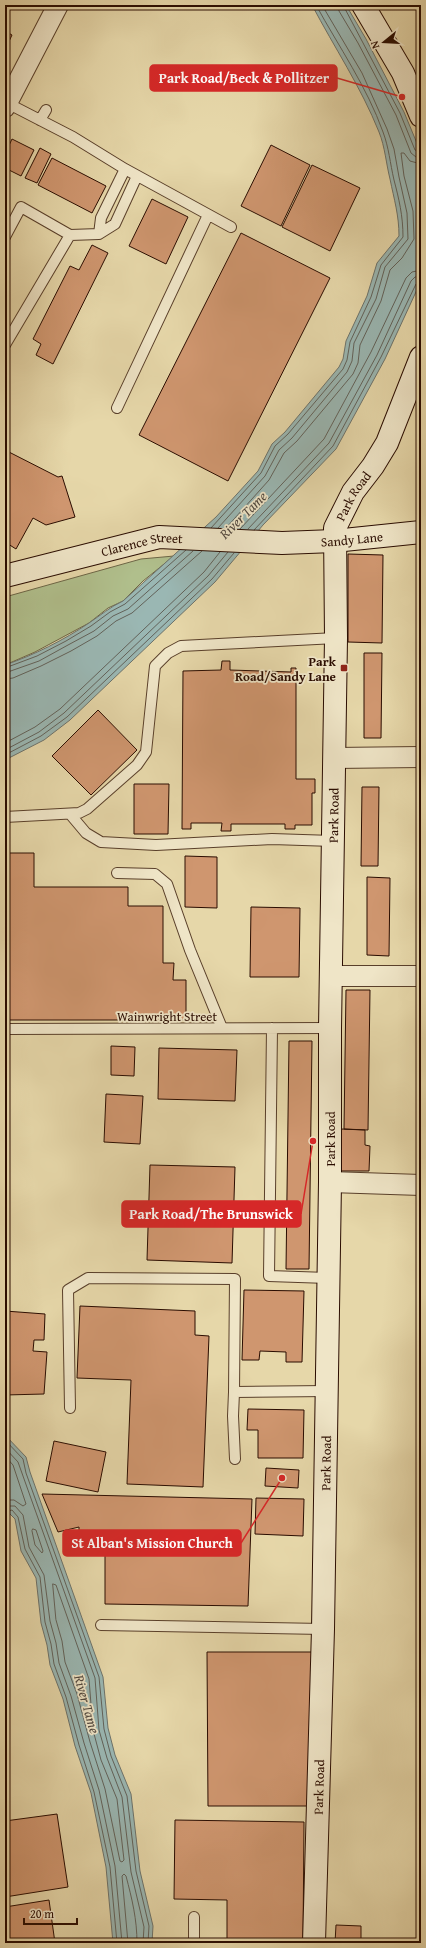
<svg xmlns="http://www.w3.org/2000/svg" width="426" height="1948" font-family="'Gentium Book Plus',serif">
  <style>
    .green { fill: #b0bf8c; stroke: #6d6646 }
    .water { fill: #9ab7b3; stroke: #6d736b }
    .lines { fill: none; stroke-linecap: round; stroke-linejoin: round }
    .shore { stroke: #62625a; stroke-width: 1 }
    .building { fill: #cf966f; stroke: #2a0c00 }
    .lane-casing { stroke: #593f2a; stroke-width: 12 }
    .street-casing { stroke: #593f2a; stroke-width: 22 }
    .secondary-casing { stroke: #2a0c00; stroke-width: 24 }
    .lane { stroke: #efe5c7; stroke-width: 10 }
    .street { stroke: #efe5c7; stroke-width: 20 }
    .secondary { stroke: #efe5c7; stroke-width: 22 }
    .poi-dot { fill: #8f2418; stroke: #efe5c7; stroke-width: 1.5 }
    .labels { text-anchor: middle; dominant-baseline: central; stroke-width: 3.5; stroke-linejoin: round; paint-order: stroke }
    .street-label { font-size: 13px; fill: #2a0c00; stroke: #efe5c7 }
    .poi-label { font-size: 13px; font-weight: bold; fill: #2a0c00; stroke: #efe5c7; text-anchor: end }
    .water-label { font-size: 14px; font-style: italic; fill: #51483f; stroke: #efe5c7 }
    .leader { fill: none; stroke: #d62828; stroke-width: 1.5 }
    .callout-dot { fill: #d62828; stroke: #efe5c7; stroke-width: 1.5 }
    .callout { fill: #d62828; stroke: #d62828; stroke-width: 1.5 }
    .callout-label { font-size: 14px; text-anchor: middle; font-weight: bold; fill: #fff }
  </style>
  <rect width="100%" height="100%" fill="#e6d7a9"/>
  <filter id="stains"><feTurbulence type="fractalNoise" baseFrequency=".005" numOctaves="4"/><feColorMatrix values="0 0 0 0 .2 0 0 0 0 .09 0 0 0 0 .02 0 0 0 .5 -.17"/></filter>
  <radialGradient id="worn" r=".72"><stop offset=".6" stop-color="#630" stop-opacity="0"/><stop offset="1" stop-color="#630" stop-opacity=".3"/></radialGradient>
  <path class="green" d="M174,556L143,581L123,601L108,608L89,623L35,652L5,665V597L141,559Z
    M421,1805V1943H414L419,1940Z"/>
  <path class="water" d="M312,5H346L366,39L404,112L421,153V281L385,359L336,449L263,525L215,582L70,720L44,740L5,760V665C34,655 64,640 89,623C101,615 110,607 123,601L216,517L258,471L272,444L285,432L339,367L343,359L346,341L367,296L377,263L399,236C399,215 394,199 390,179C386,163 385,147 379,132C361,87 334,47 312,5Z
    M5,1435L26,1457L30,1472L103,1677L108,1728L115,1755L131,1794L140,1871L153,1926L152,1943H113L106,1867L91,1793L75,1746L63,1699L50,1665L47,1645L41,1623L36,1578L21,1551L15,1519L10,1514L5,1516Z"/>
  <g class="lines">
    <path class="shore" d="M338,5L339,11L358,43L396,115L411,153L416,157L421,158
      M343,5L400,113L415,150L421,153
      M211,528L261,473L275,446L288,434L343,369L347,360L350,342L371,297L381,265L403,237C403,216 399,199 394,180C390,163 389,148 383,132C367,87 339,47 316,5
      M218,528L265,476L279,450L292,438L347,372L352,361L354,343L376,299L385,267L408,239L407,213L399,177L394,149L387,129L362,73L322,5
      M226,528L269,480L284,453L297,441L353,374L358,363L360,345L381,301L390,270L402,258L414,239L413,211L404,176L401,153H404L410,161L421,164
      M240,529L324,439L371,352L406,278L412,272L421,270
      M248,529L329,443L377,355L411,281L415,277L421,276
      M254,530L333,446L381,357L416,284L421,281
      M5,668L37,656L66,641L91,626L110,612L125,604L186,550
      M5,673L39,661L68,645L94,631L113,616L128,609L193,551
      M5,679L13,678L41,666L71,651L97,636L116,621L132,613L202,551
      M5,743L35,727L60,709L204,572L220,552
      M5,750L39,732L64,713L208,576L228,552
      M5,755L41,736L67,717L212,579L234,553
      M5,1440L23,1459L26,1473L99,1677L104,1729L111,1756L127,1796L136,1871L149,1926L148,1943
      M5,1448L18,1462L95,1678L99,1730L107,1758L122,1797L131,1872L144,1927L143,1943
      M5,1456L13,1465L26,1504L23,1506L14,1500H5
      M5,1506H15L23,1515L29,1547L44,1575L50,1621L56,1643L59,1663L71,1696L84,1743L99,1790L115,1866L122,1943
      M5,1512L12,1510L18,1517L25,1549L40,1577L45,1622L51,1644L54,1664L66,1697L79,1745L94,1792L110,1867L117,1943
      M33,1529L36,1530L43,1551L42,1553L35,1545L32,1531Z
      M53,1584L56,1585L89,1679L93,1730L101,1760L117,1799L124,1860L122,1862L120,1861L105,1789L90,1742L77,1694L65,1662L62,1641L56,1620Z
      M128,1943L122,1876L124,1874L126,1876C132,1899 137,1919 137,1943"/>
  </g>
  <path class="building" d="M5,31L12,35L5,50Z
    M12,139L34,150L21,176L5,168V154Z
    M271,145L310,165L281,226L241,206Z
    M40,148L51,154L37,183L25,178Z
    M52,158L106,186L92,213L38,185Z
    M312,165L360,188L330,251L282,227Z
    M152,199L188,217L166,264L129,246Z
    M241,233L330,278L228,481L139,435Z
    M92,245L108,253L53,364L36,355L41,344L33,339L70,266L79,270Z
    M5,450L58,477L62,476L75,517L46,525L33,518L16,549L5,542Z
    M348,554L383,555L382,643L348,642Z
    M364,653H382L381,738H364Z
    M222,661H230V670L291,672V668H296V779H315V793H312V825H295V829H285V824H231V831H221L222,823H191V829H182L183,671L221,670Z
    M98,710L137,750L91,795L52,756Z
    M134,784H169L168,834H134Z
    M362,787H379L378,866H361Z
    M5,853H34V887H128V906H163V963H174L173,980H186V1020H5Z
    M185,856L217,857V908L185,907Z
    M367,877L390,878L389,956L367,955Z
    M251,907L300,908L299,977H250Z
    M346,990H370L368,1130L344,1129Z
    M289,1041H312L309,1269H286Z
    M111,1046L135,1047L134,1076L111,1075Z
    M159,1048L237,1050L235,1101L158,1099Z
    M106,1094L143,1096L140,1144L104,1142Z
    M341,1129L365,1130V1145L370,1146L369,1171H340Z
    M150,1165L235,1167L232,1263L147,1260Z
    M244,1290L304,1291L302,1362H286V1352L260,1351L259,1360H242Z
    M80,1306L195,1311V1335L209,1336L203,1487L127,1484L131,1380L77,1378Z
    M5,1311L45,1314L44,1340H34L33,1351L47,1352L44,1394L5,1395Z
    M248,1409L304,1410L303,1458H258V1430H247Z
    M54,1441L106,1452L98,1492L46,1481Z
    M266,1468L299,1470L298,1488L265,1486Z
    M42,1494L252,1499L248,1606L105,1604V1531H79V1527L58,1532Z
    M256,1498L304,1499L303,1536L255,1534Z
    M207,1652H312V1806H208Z
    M57,1814L68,1887L5,1897V1821Z
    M175,1820L304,1822L303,1943H227V1900L174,1899Z
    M49,1900L55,1943H5V1907Z
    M336,1925L361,1926V1943H335Z"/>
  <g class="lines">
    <defs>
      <path id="lane" d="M7,103L73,137L125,169L231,227
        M40,120L46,110
        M99,234L101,218L125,169
        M5,237L21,207L70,235L99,234L115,224L137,176
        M5,345L70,235
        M117,408L208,215
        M70,814L86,833L101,842L156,845L272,839L333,841
        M5,817L79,813L87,809L137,765L146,752L155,666L168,653L181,646L336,638
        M117,873L155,874L167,884L190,950L222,1028
        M272,1028L269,1276L328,1278
        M5,1029L330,1028
        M234,1392L233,1416L235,1459
        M70,1408L68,1290L88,1278L235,1279L234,1392L327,1391
        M101,1625L323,1629
        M194,1943V1917"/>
      <path id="street" d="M5,107L58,5
        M334,758L421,757
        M331,976H421
        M330,1182L421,1185"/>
      <g id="secondary">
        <path d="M363,5L403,73L421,116"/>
        <path id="s1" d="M5,576L159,537L282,543L334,541L421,532"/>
        <path id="s2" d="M314,1943L323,1629L330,1182V1028L336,638L335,528L353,492L373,466L387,443L421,357"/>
      </g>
    </defs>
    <use href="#lane" class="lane-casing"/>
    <use href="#street" class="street-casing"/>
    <use href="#secondary" class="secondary-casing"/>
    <use href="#lane" class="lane"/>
    <use href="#street" class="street"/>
    <use href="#secondary" class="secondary"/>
  </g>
  <rect class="poi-dot" x="340" y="664" width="8" height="8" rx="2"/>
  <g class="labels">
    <g class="street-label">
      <text stroke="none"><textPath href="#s2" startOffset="1452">Park Road</textPath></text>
      <text stroke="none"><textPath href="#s1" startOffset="352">Sandy Lane</textPath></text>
      <text stroke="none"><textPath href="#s1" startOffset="141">Clarence Street</textPath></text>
      <text stroke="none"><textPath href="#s2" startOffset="1128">Park Road</textPath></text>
      <text x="167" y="1016">Wainwright Street</text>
      <text transform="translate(330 1139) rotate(-90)">Park Road</text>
      <text stroke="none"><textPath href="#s2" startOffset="480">Park Road</textPath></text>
      <text stroke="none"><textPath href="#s2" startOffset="156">Park Road</textPath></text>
    </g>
    <g class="poi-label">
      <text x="336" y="661">Park<tspan x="336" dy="15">Road/Sandy Lane</tspan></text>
    </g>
    <g class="water-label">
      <text transform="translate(243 515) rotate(-45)">River Tame</text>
      <text transform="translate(87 1704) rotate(74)">River Tame</text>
    </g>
  </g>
  <path class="leader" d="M402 97L337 78M313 1141L301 1214M282 1478L241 1543"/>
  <g class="callout-dot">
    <circle cx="402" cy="97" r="4"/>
    <circle cx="313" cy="1141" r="4"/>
    <circle cx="282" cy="1478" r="4"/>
  </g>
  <g class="callout">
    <rect x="150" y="65" width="187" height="26" rx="4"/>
    <rect x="122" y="1201" width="179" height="26" rx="4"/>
    <rect x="63" y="1530" width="178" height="26" rx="4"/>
  </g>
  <g class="callout-label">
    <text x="244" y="83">Park Road/Beck &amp; Pollitzer</text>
    <text x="211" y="1219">Park Road/The Brunswick</text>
    <text x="152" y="1548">St Alban's Mission Church</text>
  </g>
  <rect width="426" height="1948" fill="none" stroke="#e6d7a9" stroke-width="20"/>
  <rect x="6" y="6" width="414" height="1936" fill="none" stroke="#2a0c00" stroke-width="2"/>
  <rect x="10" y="10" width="406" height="1928" fill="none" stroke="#2a0c00"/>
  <g transform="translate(384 42) rotate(252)" stroke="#efe5c7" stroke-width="3" paint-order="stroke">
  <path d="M0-3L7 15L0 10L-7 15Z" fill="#2a0c00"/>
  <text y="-6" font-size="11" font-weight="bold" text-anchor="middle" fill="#2a0c00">N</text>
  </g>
  <path d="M24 1918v6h53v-6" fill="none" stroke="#2a0c00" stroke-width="2"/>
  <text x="30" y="1918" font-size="12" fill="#2a0c00" stroke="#efe5c7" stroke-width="3" paint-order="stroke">20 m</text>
  <rect width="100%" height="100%" filter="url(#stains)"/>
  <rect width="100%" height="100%" fill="url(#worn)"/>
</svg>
